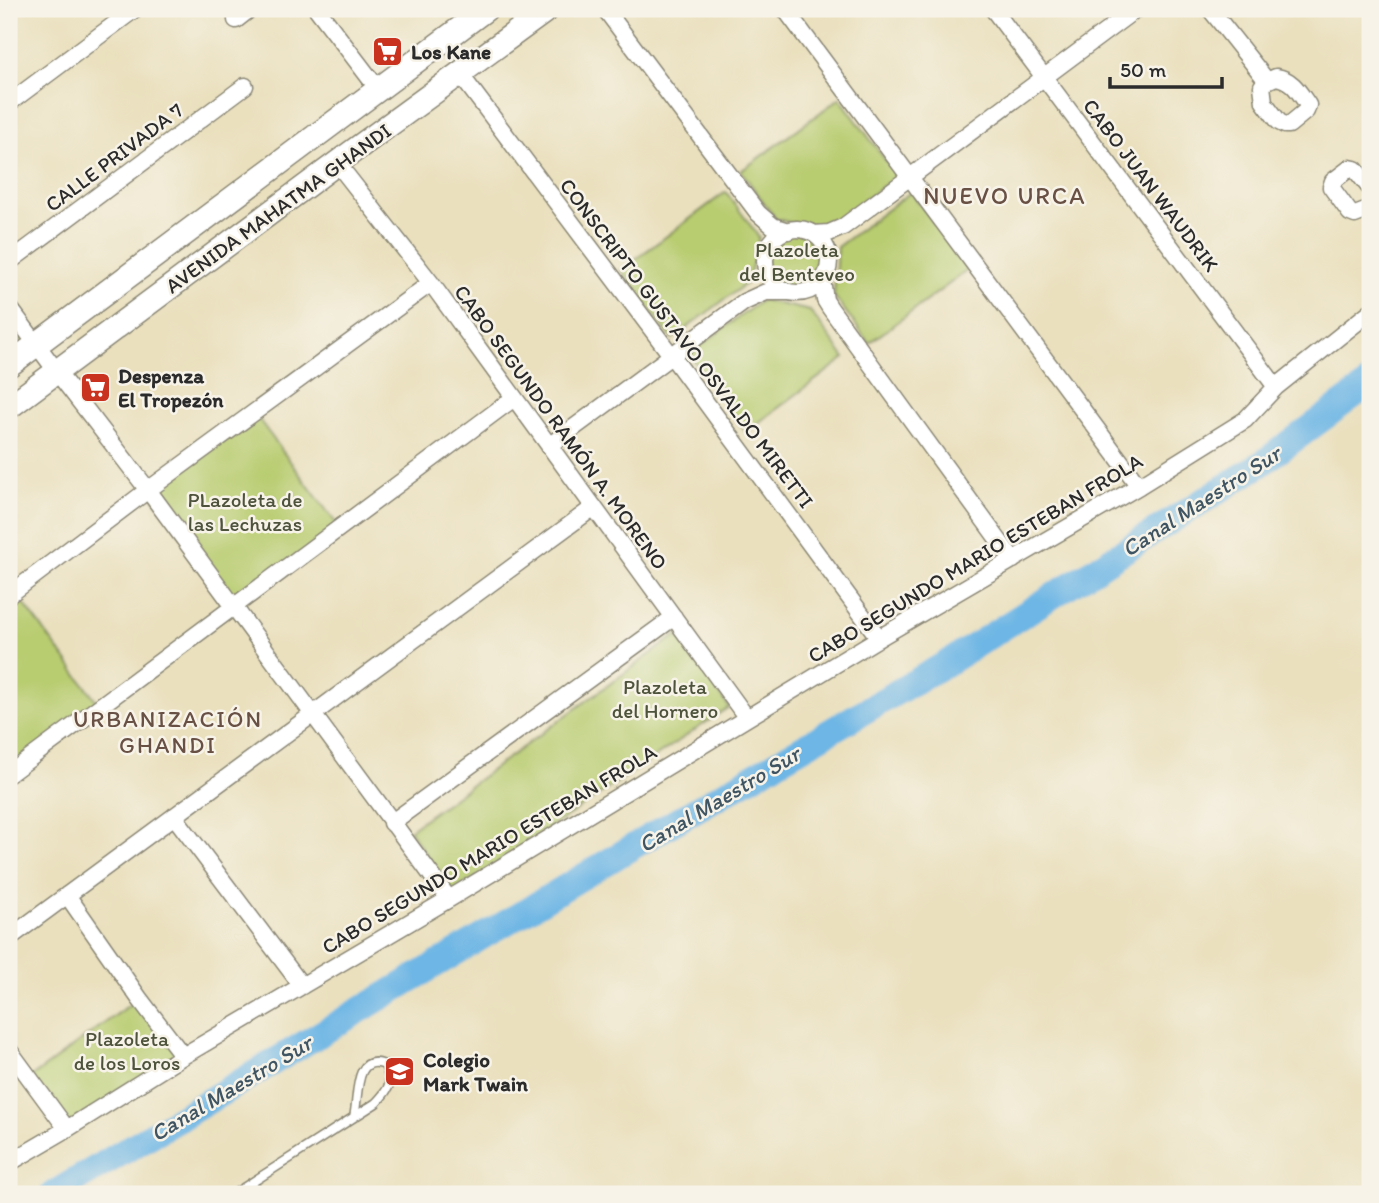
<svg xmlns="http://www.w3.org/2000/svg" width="1379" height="1203" font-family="Itim,sans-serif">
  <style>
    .green { fill: #b8cc70; stroke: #727c4e; stroke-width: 2 }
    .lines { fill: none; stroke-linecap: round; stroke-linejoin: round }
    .river { stroke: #6db6e5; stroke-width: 26 }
    .lane-casing { stroke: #8a8674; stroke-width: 11 }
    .street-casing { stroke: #8a8674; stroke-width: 19 }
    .secondary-casing { stroke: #8a8674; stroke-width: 26 }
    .lane { stroke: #fff; stroke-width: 8 }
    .street { stroke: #fff; stroke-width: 16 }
    .secondary { stroke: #fff; stroke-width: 23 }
    .labels { text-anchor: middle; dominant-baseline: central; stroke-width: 5; stroke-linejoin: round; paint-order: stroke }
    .poi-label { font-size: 21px; font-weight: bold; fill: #2b2b2b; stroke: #f7f3e8; text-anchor: start }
    .street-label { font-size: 21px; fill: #2b2b2b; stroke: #f7f3e8 }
    .park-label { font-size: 21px; fill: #4e533c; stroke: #f7f3e8 }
    .water-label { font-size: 23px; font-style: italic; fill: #3f5563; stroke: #f7f3e8 }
    .neighbourhood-label { font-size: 23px; letter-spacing: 2px; fill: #695045; stroke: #f7f3e8 }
    .quarter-label { font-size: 24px; letter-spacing: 2px; fill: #695045; stroke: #f7f3e8 }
  </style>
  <rect width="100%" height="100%" fill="#f7f3e8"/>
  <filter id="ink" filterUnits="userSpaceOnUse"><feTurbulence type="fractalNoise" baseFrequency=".0143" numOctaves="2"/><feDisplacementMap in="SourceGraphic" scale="14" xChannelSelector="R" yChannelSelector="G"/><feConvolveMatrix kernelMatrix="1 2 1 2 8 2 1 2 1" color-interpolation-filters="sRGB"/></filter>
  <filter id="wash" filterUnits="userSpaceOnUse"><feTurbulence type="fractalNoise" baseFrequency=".00686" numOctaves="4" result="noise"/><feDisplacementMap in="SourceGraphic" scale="28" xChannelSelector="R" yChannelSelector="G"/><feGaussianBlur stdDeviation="1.57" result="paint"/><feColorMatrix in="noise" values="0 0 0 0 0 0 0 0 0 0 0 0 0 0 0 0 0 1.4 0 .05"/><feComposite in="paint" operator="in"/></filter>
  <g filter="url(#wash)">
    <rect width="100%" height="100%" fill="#eae0be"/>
    <path class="green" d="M840,98L897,176L824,230L776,219L741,171Z
      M726,192L759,237L748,282L672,339L621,270Z
      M911,192L968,270L869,343L834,296L837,247Z
      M766 261a31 31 0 1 1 62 0a31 31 0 1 1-62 0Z
      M762,300L810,311L845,358L746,432L689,354Z
      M9,320L24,338L9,350Z
      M254,413L339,527L233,607L148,490Z
      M22,601L99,704L9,771V611Z
      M677,635L729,707L453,893L409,830Z
      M139,998L183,1056L67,1129L29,1079Z"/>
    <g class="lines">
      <path class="river" d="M53,1194L649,837L952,660L1261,464L1364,388L1370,382"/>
    </g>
  </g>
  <g filter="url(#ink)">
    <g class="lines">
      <defs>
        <path id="lane" d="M234,1194L376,1103C390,1088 393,1084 385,1065C353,1052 359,1098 354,1117"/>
        <path id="street" d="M317,9L378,89
          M605,9L758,213L773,226L788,231
          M785,9L1139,486
          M993,9L1276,387
          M1210,9L1267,81
          M236,20L250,9
          M460,74L671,355L879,638
          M1276,77C1292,79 1299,92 1308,105L1306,111L1289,125H1285L1279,122L1264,102L1262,86L1267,81Z
          M9,103L135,9
          M337,163L431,283L747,718
          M1370,188L1355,169L1350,168L1333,181L1331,187L1350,213L1355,215L1368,210L1370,208
          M765 261a32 32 0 1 1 64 0a32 32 0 1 1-64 0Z
          M814,234L829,233L843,227L1136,9
          M9,262L245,86
          M822,280L825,300L830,308L1013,560
          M9,307L57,372L148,490L449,899
          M549,446L744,302L766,292H788
          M9,595L148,490L431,283
          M9,774L514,398
          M174,816L302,986
          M391,823L674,617
          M67,895L139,998L183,1056
          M9,938L594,507
          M9,1050L67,1129
          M9,1163L67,1129L183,1056L449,899L879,638L1139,486L1245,420L1276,387L1370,312"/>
        <path id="secondary" d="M9,365L486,9
          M9,407L337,163L548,9"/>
      </defs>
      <use href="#lane" class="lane-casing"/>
      <use href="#street" class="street-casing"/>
      <use href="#secondary" class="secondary-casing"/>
      <use href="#lane" class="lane"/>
      <use href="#street" class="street"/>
      <use href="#secondary" class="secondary"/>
    </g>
  </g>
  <defs>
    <symbol id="supermarket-square" viewBox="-11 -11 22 22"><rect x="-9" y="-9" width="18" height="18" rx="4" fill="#c8321e" stroke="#f7f3e8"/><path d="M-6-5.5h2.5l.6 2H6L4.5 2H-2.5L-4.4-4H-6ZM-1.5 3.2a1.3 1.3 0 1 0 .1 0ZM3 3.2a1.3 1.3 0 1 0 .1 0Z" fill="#fff"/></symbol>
    <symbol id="school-square" viewBox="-11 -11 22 22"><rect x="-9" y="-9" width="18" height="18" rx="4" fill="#c8321e" stroke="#f7f3e8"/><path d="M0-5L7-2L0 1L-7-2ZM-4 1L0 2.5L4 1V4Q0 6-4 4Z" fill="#fff"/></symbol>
  </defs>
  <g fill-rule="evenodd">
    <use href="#supermarket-square" x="370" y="34" width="35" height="35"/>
    <use href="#supermarket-square" x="78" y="370" width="35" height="35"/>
    <use href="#school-square" x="382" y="1054" width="35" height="35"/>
  </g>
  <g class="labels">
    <g class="poi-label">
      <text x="411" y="51">Los Kane</text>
      <text x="118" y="375">Despenza<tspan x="118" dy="24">El Tropezón</tspan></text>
      <text x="423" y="1059">Colegio<tspan x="423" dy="24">Mark Twain</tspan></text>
    </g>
    <g class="street-label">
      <text transform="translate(114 157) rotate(-37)">CALLE PRIVADA 7</text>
      <text transform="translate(1151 185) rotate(53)">CABO JUAN WAUDRIK</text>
      <text transform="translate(278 208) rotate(-36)">AVENIDA MAHATMA GHANDI</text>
      <text transform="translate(687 343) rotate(53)">CONSCRIPTO GUSTAVO OSVALDO MIRETTI</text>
      <text transform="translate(561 427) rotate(54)">CABO SEGUNDO RAMÓN A. MORENO</text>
      <text transform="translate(975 558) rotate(-31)">CABO SEGUNDO MARIO ESTEBAN FROLA</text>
      <text transform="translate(489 849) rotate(-31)">CABO SEGUNDO MARIO ESTEBAN FROLA</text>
    </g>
    <g class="park-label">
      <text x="797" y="249">Plazoleta<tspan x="797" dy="24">del Benteveo</tspan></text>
      <text x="245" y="499">PLazoleta de<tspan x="245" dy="24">las Lechuzas</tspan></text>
      <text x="665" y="686">Plazoleta<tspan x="665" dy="24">del Hornero</tspan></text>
      <text x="127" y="1038">Plazoleta<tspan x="127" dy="24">de los Loros</tspan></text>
    </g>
    <g class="water-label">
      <text transform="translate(1201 501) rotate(-33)">Canal Maestro Sur</text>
      <text transform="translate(719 799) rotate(-31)">Canal Maestro Sur</text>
      <text transform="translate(231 1088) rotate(-31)">Canal Maestro Sur</text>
    </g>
    <g class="neighbourhood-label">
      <text x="168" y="719">URBANIZACIÓN<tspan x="168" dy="26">GHANDI</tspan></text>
    </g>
    <g class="quarter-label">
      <text x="1005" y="195">NUEVO URCA</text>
    </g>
  </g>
  <rect width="1379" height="1203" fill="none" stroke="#f7f3e8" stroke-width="35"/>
  <path d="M1110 77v10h112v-10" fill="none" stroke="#2b2b2b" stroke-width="3.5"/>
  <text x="1120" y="77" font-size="21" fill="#2b2b2b" stroke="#f7f3e8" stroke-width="5" paint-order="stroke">50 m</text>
</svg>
